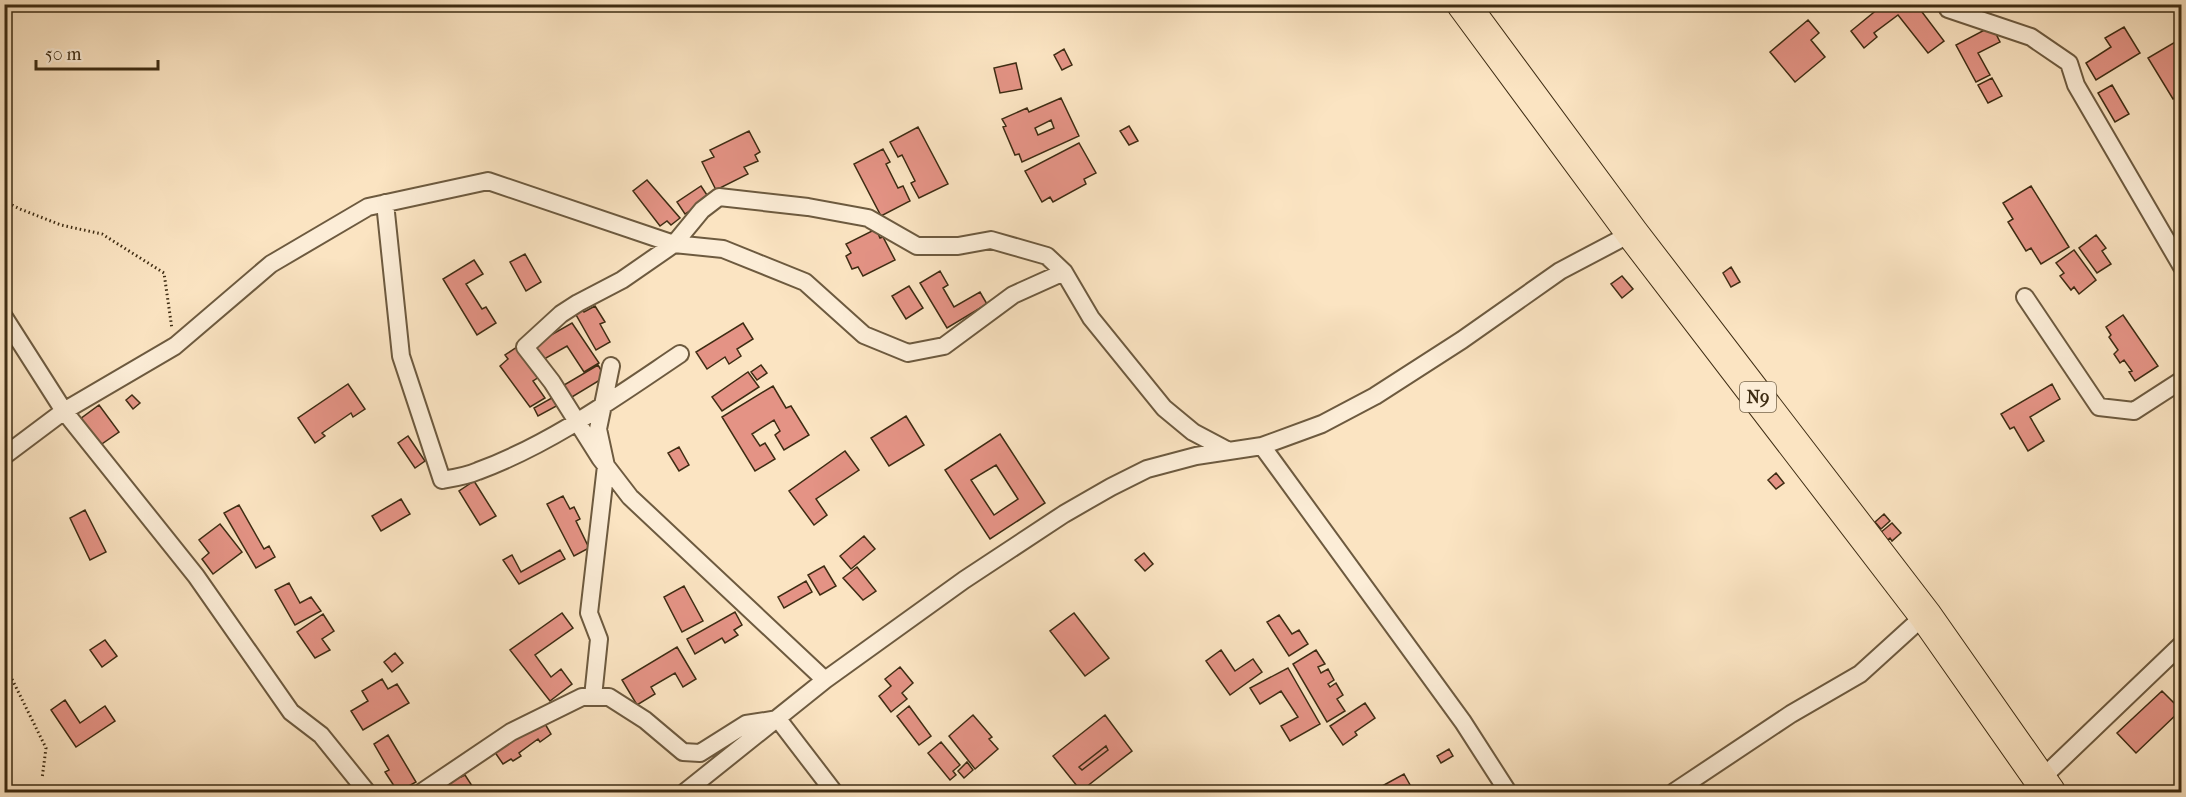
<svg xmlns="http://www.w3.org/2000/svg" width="2186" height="797" font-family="'IM FELL French Canon',serif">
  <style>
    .building { fill: #e49385; stroke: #3e2c13; stroke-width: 1.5; fill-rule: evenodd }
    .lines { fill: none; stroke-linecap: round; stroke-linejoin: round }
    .street-casing { stroke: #6d5a3f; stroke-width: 20 }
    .highway-casing { stroke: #3e2c13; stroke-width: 34 }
    .path { stroke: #3e2c13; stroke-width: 3; stroke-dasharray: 1.5 3; stroke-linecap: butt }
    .street { stroke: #fcedd7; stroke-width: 16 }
    .highway { stroke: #fbe4c2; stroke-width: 32 }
    .labels { text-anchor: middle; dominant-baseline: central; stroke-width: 4.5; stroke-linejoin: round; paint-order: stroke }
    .shield { fill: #fcedd7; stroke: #77664e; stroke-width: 1.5 }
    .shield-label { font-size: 18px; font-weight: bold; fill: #3e2c13 }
  </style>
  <rect width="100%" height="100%" fill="#fbe4c2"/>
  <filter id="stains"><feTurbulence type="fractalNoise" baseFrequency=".00333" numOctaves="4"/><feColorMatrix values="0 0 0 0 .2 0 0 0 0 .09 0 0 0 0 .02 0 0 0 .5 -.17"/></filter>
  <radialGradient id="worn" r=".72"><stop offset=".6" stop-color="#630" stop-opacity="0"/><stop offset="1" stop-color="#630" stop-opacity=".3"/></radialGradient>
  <path class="building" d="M1884,4H1916L1944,41L1928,53L1898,15L1874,33L1877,37L1864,48L1851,31Z
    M1808,20L1819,33L1811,40L1825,57L1795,82L1770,52Z
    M1992,26L2000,42L1978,53L1990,75L1976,82L1956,45Z
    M2124,27L2140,53L2096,80L2086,63L2111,47L2105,38Z
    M2182,38V60L2175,64L2182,76V94L2173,99L2148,58Z
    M1064,49L1072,65L1062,70L1054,55Z
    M1016,63L1022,89L1000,93L994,68Z
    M1992,78L2002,96L1988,103L1978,85Z
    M2112,85L2129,114L2115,122L2098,93Z
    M1061,98L1079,136L1022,162L1019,154L1015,155L1003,127L1006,126L1002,119L1027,108L1029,112ZM1051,120L1054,128L1038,135L1035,128Z
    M1129,126L1138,141L1129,145L1120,131Z
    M918,127L948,184L919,198L911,183L915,181L902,155L898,157L890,142Z
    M749,131L760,152L755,155L758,161L744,167L748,174L716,190L702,162L714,157L710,150Z
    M1079,143L1096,173L1084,179L1086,184L1053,202L1050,197L1042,202L1025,171Z
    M883,149L890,162L886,164L898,188L903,186L910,201L881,216L854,164Z
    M647,180L680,218L671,225L667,221L660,226L633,191Z
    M701,186L709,198L685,214L677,202Z
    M2031,186L2069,247L2041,264L2031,248L2026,251L2008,222L2013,219L2003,203Z
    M876,229L880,238L883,237L895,260L863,276L858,267L852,269L846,256L851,253L846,244Z
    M2096,235L2106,248L2102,251L2111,264L2097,273L2079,248Z
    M2074,250L2096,280L2079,294L2074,287L2071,290L2060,276L2064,273L2056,263Z
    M525,254L541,282L526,291L510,262Z
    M474,260L483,274L466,284L482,309L486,307L496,323L477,335L443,279Z
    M1731,267L1740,282L1731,287L1723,273Z
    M940,271L948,285L943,288L954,307L980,292L987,304L947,328L920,283Z
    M1622,276L1633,289L1622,298L1611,284Z
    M909,286L923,308L906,319L892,296Z
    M595,306L605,322L600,324L610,342L596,350L575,313L582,309L584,312Z
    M2123,315L2158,366L2135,381L2129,372L2132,371L2124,360L2120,363L2114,354L2118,350L2109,337L2111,335L2106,327Z
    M572,323L599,363L584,372L567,346L539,362L530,347Z
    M743,323L753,339L737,349L741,356L729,364L725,357L707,369L696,352Z
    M517,347L539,377L533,381L545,398L530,407L500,366L508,359L505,355Z
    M598,365L605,377L567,400L559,388Z
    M761,365L767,373L757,380L751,372Z
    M748,372L759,387L722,411L712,397Z
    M348,384L365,409L353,417L351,413L322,433L325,436L315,443L298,418Z
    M2052,384L2060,399L2030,417L2044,441L2028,451L2014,427L2010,429L2001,414Z
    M773,386L786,408L791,406L809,435L784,450L775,435L780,431L774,420L752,434L760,446L765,443L775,459L755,471L722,417Z
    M132,395L140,403L133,409L126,400Z
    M557,395L562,403L538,416L534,408Z
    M99,405L119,432L96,448L76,422Z
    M906,416L924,445L889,466L871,438Z
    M1000,434L1045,503L990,539L945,470ZM996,465L1018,499L994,515L971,480Z
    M408,436L425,461L415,468L398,443Z
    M679,447L689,465L679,471L668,453Z
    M845,451L859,470L816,499L827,515L814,525L789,491Z
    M1776,473L1784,483L1776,489L1768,480Z
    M474,481L496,516L480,525L459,491Z
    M563,496L570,509L574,507L580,519L576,521L589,548L574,556L547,504Z
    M401,499L410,514L381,531L372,516Z
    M239,505L264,549L269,546L275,557L256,568L224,513Z
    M85,510L106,552L90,560L70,518Z
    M1884,514L1890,521L1881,529L1875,522Z
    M1892,523L1901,533L1892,541L1890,538L1886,541L1880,533Z
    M220,524L242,552L213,574L202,559L209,553L199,540Z
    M864,536L875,549L851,569L840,556Z
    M560,550L565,559L519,584L503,560L512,555L521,572Z
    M1144,553L1153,564L1145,571L1135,560Z
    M824,566L836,586L820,595L808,575Z
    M857,567L876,591L863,600L843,578Z
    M806,581L812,592L784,608L778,597Z
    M289,583L300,603L311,597L321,611L295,625L275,590Z
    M684,586L703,621L682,632L664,597Z
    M735,612L742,625L734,630L738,635L725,643L722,638L695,654L687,639Z
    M562,613L573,628L535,655L551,677L561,669L572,684L550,701L510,650Z
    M1074,613L1109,658L1085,676L1050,631Z
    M323,614L334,631L322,639L330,650L315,658L297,632Z
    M1279,615L1292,634L1299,630L1308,644L1289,656L1267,622Z
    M105,640L117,656L102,667L90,650Z
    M677,647L696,679L683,687L675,673L651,687L655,694L637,705L622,680Z
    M1221,650L1235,671L1253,659L1262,672L1230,695L1206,661Z
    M1316,650L1325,664L1318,667L1321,673L1328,669L1334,680L1328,684L1330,687L1336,683L1343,695L1337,699L1345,711L1327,722L1293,664Z
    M395,653L403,663L392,672L384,662Z
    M900,667L913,683L902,693L907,699L891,712L879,696L891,686L885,679Z
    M1288,668L1320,724L1290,741L1281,726L1298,717L1281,691L1260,704L1250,688Z
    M382,679L388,689L397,684L409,703L363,730L351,711L368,701L362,691Z
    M2162,691L2181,710L2136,753L2117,733Z
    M65,700L80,723L105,706L115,721L76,747L51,710Z
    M1365,703L1375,718L1355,732L1357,735L1343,745L1330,726Z
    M909,706L931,736L919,745L897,716Z
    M973,715L992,737L989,739L998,749L975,769L949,736Z
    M1105,715L1132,751L1081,791L1053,756ZM1106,746L1108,750L1082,770L1079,767Z
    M541,717L551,734L540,742L538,739L519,753L521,756L513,761L511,759L503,764L494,751Z
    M388,735L416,782L398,792L385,772L389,770L374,744Z
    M941,742L960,765L953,771L956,775L950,780L928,753Z
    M1106,746L1108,750L1082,770L1079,767Z
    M1449,749L1453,756L1441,763L1437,756Z
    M967,762L973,770L964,778L958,771Z
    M459,774L461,777L465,775L476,792H430Z
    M1404,774L1414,792H1374L1373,791Z"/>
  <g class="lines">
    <defs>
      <path id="street" d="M1948,9L2031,37L2069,63L2076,85L2182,267
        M385,203L401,356L442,480C454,478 467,476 478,471C551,444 616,397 680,354
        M2025,297L2099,407L2134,411L2182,380
        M4,317L64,411L196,576L291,712L321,735L367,792
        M1262,446L1463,722L1508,792
        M4,456L64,411L175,346L271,264L368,207L488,181L674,244L723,249L805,282L864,335L908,353L944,346L1013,295L1064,272
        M825,680L630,497L600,458L552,382L525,347L561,314L578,303L622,280L674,244L702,210L719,197L808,207L868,218L917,246H958L991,240L1047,256L1064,272L1091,318L1164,408L1193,432L1227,450
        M593,697L599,639L589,613L606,466L598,429L611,366
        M2040,780L2182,644
        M422,792L511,732L582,697H609L645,720L683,752L700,753L746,724L778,719L834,792
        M685,792L825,680L964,580L1064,514L1111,487L1147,469L1196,456L1262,446L1322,424L1375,396L1462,340L1560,271L1632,233
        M1674,792L1791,714L1860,674L1925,615"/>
      <path id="highway" d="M1463,4L1632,233L1925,615L2049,792"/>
    </defs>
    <use href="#street" class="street-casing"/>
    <use href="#highway" class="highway-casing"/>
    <path class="path" d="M4,201L20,209L61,225L102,234L164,273L172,329
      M4,663L46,748L42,779"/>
    <use href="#street" class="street"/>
    <use href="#highway" class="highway"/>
  </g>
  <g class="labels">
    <rect class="shield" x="1740" y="382" width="36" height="30" rx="4.5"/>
    <g class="shield-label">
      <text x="1758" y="397">N9</text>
    </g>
  </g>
  <rect width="2186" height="797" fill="none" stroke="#fbe4c2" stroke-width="24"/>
  <rect x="6" y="6" width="2174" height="785" fill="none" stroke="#3e2c13" stroke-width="3"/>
  <rect x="12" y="12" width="2162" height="773" fill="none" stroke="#3e2c13" stroke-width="1.5"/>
  <path d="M36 60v9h122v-9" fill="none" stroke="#3e2c13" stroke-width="3"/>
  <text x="45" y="60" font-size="18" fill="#3e2c13" stroke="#fcedd7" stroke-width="4.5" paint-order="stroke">50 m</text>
  <rect width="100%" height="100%" filter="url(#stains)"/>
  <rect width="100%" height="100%" fill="url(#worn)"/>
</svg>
